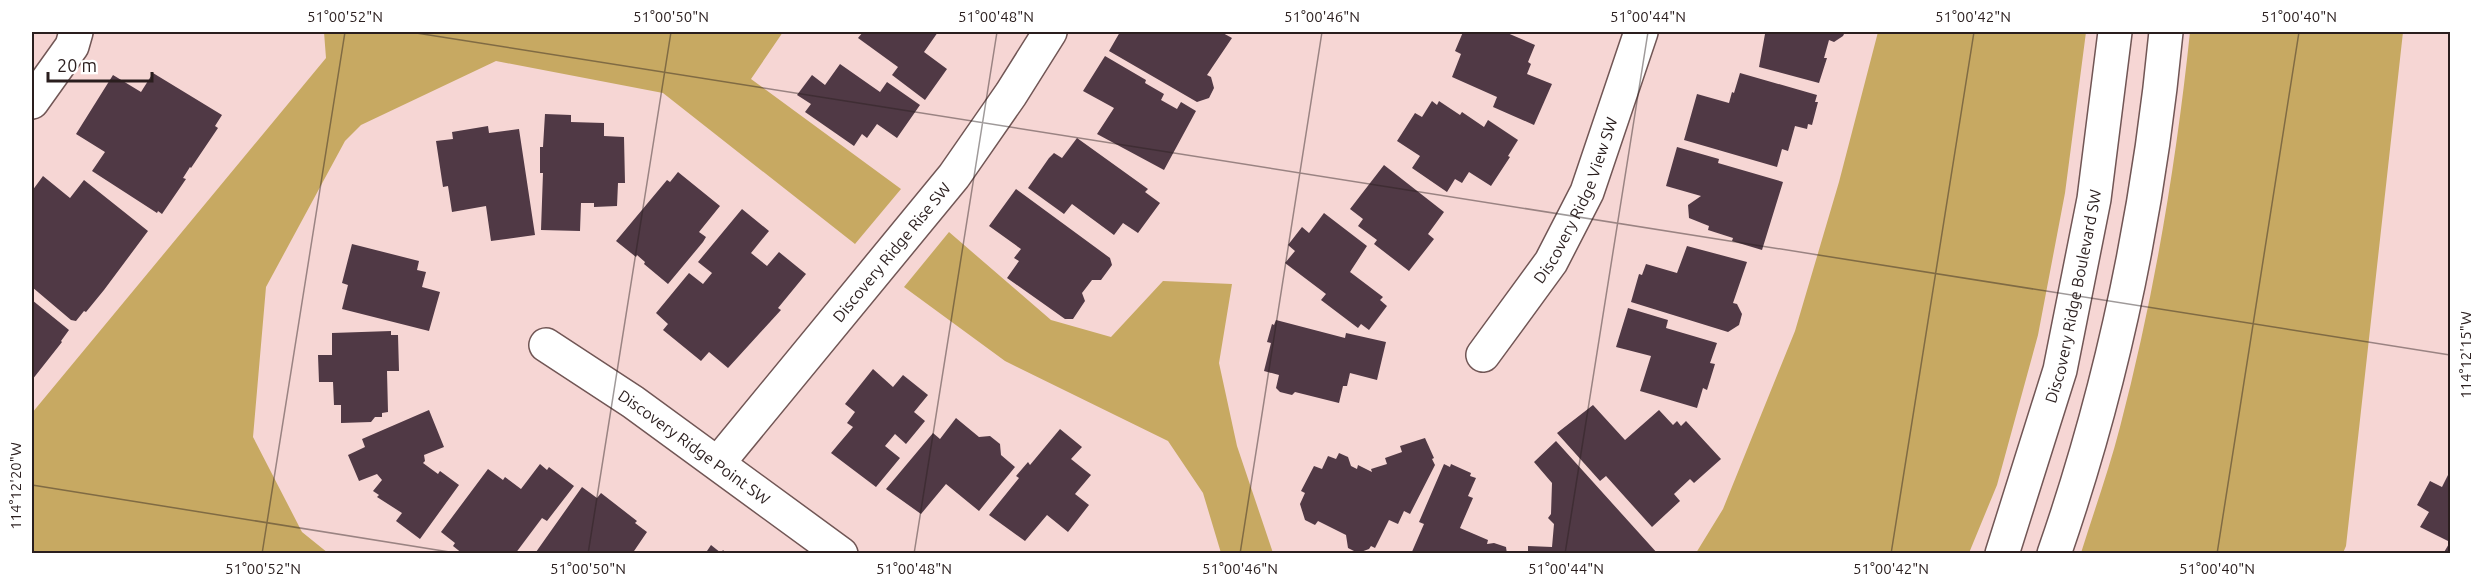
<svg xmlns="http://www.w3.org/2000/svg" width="2482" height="585" font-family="Ubuntu,sans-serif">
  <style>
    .green { fill: #c7a962 }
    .building { fill: #503945 }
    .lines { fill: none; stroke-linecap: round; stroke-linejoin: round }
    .minor-casing { stroke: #715655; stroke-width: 36 }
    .minor { stroke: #fff; stroke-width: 33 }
    .ticks { fill: none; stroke: #2a1e1e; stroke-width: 1.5; stroke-opacity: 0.45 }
    .labels { text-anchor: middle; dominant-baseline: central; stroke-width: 6; stroke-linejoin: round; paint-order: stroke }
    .street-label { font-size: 16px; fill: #2a1e1e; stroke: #fff }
    .neatline { fill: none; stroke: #2a1e1e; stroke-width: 2 }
    .ticks-label { font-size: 15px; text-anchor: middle; fill: #2a1e1e }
  </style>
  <rect width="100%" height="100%" fill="#f6d6d4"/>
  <path class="green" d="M324,32H783L751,79L901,189L855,244L663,93L496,61L361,125L345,141L266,287L253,437L302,532L328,553H32V413L326,58Z
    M1878,32H2086L2065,193L2038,335L1997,485L1969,553H1696L1723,509L1795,331L1839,182Z
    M2190,32H2403L2346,546L2343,553H2081C2094,511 2109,470 2120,427C2154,297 2176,165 2190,32Z
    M949,232L1051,320L1111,337L1163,281L1232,284L1219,363L1237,446L1273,553H1221L1203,493L1168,441L1005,361L904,287Z"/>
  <path class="building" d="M863,32H938L924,52L947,69L925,100L892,75L898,67L858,38Z
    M1120,32H1221L1232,38L1207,75L1211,77L1214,88L1209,98L1197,102L1109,51Z
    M1463,32H1505L1535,45L1528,62L1531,64L1527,74L1552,84L1534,125L1493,107L1497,97L1452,77L1461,54L1455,51Z
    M1757,32H1845L1843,36L1834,42L1829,40L1824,58H1827L1819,83L1759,67L1765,34Z
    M1105,56L1146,80L1145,83L1164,94L1161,100L1177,109L1181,102L1196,111L1164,170L1097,134L1114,108L1083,91Z
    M840,64L880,92L887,82L920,105L897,138L877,124L867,138L862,134L854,146L805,112L811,104L797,95L812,75L825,85Z
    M153,73L222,115L215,126L218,128L191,168L190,167L183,178L186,179L162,214L158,211L157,213L92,171L105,152L76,134L113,75L141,92Z
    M1740,73L1817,95L1815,102H1818L1812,125L1808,124L1807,129L1795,126L1788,151L1782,149L1777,167L1684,140L1697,94L1729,103L1732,92L1734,93Z
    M1432,101L1437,105L1439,101L1460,115L1462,112L1484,127L1488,120L1518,140L1508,156L1510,157L1491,186L1469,172L1462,183L1455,179L1447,192L1412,168L1420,156L1397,141L1415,113L1422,117Z
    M545,114L571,115V122L604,123V136L624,137L625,183H618L617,206L594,207V203H581L580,231L541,230L543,173H540V147H543Z
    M488,126L489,133L519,129L535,235L491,241L486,206L452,212L448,186L443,187L436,141L453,139L452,132Z
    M1077,138L1148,189L1145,192L1160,203L1138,233L1123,223L1114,235L1072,204L1064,214L1028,188L1049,158L1054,153L1062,158Z
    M1677,147L1719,159L1718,163L1783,182L1762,250L1732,241L1733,238L1708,230L1709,226L1689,218L1688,205L1701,196L1666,186Z
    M1384,165L1444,212L1428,234L1434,239L1409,271L1374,244L1377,240L1358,226L1363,219L1350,209Z
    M678,172L720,206L699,232L706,237L703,242L668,284L644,264L645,262L637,255L636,257L616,241L667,180L670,182Z
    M43,176L70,198L84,180L148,231L104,290L86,312L84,311L76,321L71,320L32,287V191Z
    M1016,189L1110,258L1112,265L1101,280H1092L1082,293L1085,301L1073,319H1065L1007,278L1019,261L1014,258L1021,249L989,226Z
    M742,209L769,231L751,253L767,266L779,252L806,274L778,308L781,310L728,368L709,352L701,361L663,330L668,324L656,313L689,273L703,284L712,273L698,262Z
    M1324,213L1367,246L1350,272L1383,297L1380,300L1387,306L1369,330L1361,324L1358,328L1321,300L1326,294L1285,263L1295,251L1288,245L1302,227L1309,233Z
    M352,244L419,261L417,270L426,272L422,287L440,292L429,331L342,309L348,285L342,283Z
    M1687,246L1747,262L1733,303L1737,304L1742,314L1739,325L1728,332L1631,302L1639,274L1642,275L1646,264L1677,273Z
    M32,300L69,330L61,341L62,342L32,380Z
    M1628,308L1668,320L1666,328L1717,343L1710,363L1715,364L1707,390L1703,388L1697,408L1640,391L1651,356L1616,347Z
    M1276,320L1345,338L1346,333L1386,342L1377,380L1350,373L1347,386H1343L1339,403L1295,392L1292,395L1280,392L1276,388L1279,375L1264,371L1271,343L1267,342L1272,324L1274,325Z
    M391,331V335H398L399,371H387L388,412L382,413V417H375L371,422L341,423V405H334L333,382H319L318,355H332V333Z
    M873,369L893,387L903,375L928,395L914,412L925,421L906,444L895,434L885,446L900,458L876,487L831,453L853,427L847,423L855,412L845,404Z
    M1593,405L1625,440L1659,410L1673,425L1677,421L1681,426L1686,421L1721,459L1694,483L1690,479L1674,494L1680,501L1652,527L1606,476L1600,481L1557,433Z
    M429,410L444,447L424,455L425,461L423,463L438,474L440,471L459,485L420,539L396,521L402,513L377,497L379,495L373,491L382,480L377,474L359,481L348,455L365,447L362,439Z
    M956,418L979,437L990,436L1000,444L1001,455L1015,467L979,511L946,484L921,514L886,489L933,433L940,439Z
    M1060,429L1082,447L1071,459L1091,475L1075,494L1089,505L1068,532L1047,515L1025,541L989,515L1019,478L1016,476L1028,462L1030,465Z
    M1425,438L1434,458L1432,459L1435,465L1410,514L1404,511L1398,524L1389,520L1375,548L1371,546L1369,549L1358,553L1348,548L1346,535L1318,521L1315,525L1305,520L1300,504L1305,493L1301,491L1314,466L1322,469L1328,456L1336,459L1339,453L1348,457L1351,466L1357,469L1358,465L1372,472L1371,469L1387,464L1385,458L1402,452L1400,446Z
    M1556,441L1658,554H1528V546L1552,547L1554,524L1548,518L1551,514L1552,483L1534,462Z
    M540,464L547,470L549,467L574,486L547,521L542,518L515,554H463L453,546L455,543L441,532L488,469L503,480L505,477L521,489Z
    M1444,464L1450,467L1451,464L1471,473L1470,476L1476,478L1468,496L1473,498L1460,528L1488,540L1487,544L1494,543L1506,547L1507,554H1411L1424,524L1419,522Z
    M2450,471V554H2443L2450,542L2420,527L2429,512L2417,505L2430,481L2442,487Z
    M582,487L597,498L601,493L637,521L635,523L647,532L632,554H538L536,552Z
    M711,545L721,553L723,550L727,554H705Z"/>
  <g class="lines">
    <defs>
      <g id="minor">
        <path d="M32,102L72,46L76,32"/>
        <path id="s1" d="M546,345L633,402L841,554"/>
        <path id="s2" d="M1483,355L1551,262L1587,192L1641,32"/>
        <path id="s3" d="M718,463L954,176L1011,94L1050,32"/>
        <path id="s4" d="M2002,554L2060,370L2094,199L2115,32"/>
        <path d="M2054,554C2113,384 2149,210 2166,32"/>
      </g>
    </defs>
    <use href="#minor" class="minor-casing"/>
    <use href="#minor" class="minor"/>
  </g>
  <path class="ticks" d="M410,32L2450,355M32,485L462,554M262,554L345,32M588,554L671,32M914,554L997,32M1240,554L1322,32M1565,554L1648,32M1891,554L1974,32M2217,554L2299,32"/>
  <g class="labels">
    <g class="street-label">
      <text stroke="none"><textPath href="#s2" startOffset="182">Discovery Ridge View SW</textPath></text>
      <text stroke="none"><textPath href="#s3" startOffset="273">Discovery Ridge Rise SW</textPath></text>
      <text stroke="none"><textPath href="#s4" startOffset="268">Discovery Ridge Boulevard SW</textPath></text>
      <text stroke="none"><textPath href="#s1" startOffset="180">Discovery Ridge Point SW</textPath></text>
    </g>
  </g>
  <rect width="2482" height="585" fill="none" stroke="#ffffff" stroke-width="66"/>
  <path d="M48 72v9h104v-9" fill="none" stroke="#2a1e1e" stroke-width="3"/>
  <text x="57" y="72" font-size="18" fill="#2a1e1e" stroke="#ffffff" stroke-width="4.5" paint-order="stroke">20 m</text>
  <rect x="33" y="33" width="2416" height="519" class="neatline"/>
  <g class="ticks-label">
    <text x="345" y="22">51°00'52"N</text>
    <text x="671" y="22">51°00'50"N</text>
    <text x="996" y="22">51°00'48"N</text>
    <text x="1322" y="22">51°00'46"N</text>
    <text x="1648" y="22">51°00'44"N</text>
    <text x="1973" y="22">51°00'42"N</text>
    <text x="2299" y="22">51°00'40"N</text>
    <text transform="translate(2466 355) rotate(-90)" y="5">114°12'15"W</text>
    <text transform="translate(16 486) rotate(-90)" y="5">114°12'20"W</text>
    <text x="263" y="574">51°00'52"N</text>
    <text x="588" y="574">51°00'50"N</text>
    <text x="914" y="574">51°00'48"N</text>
    <text x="1240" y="574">51°00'46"N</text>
    <text x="1566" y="574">51°00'44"N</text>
    <text x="1891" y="574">51°00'42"N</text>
    <text x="2217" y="574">51°00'40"N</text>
  </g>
</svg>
